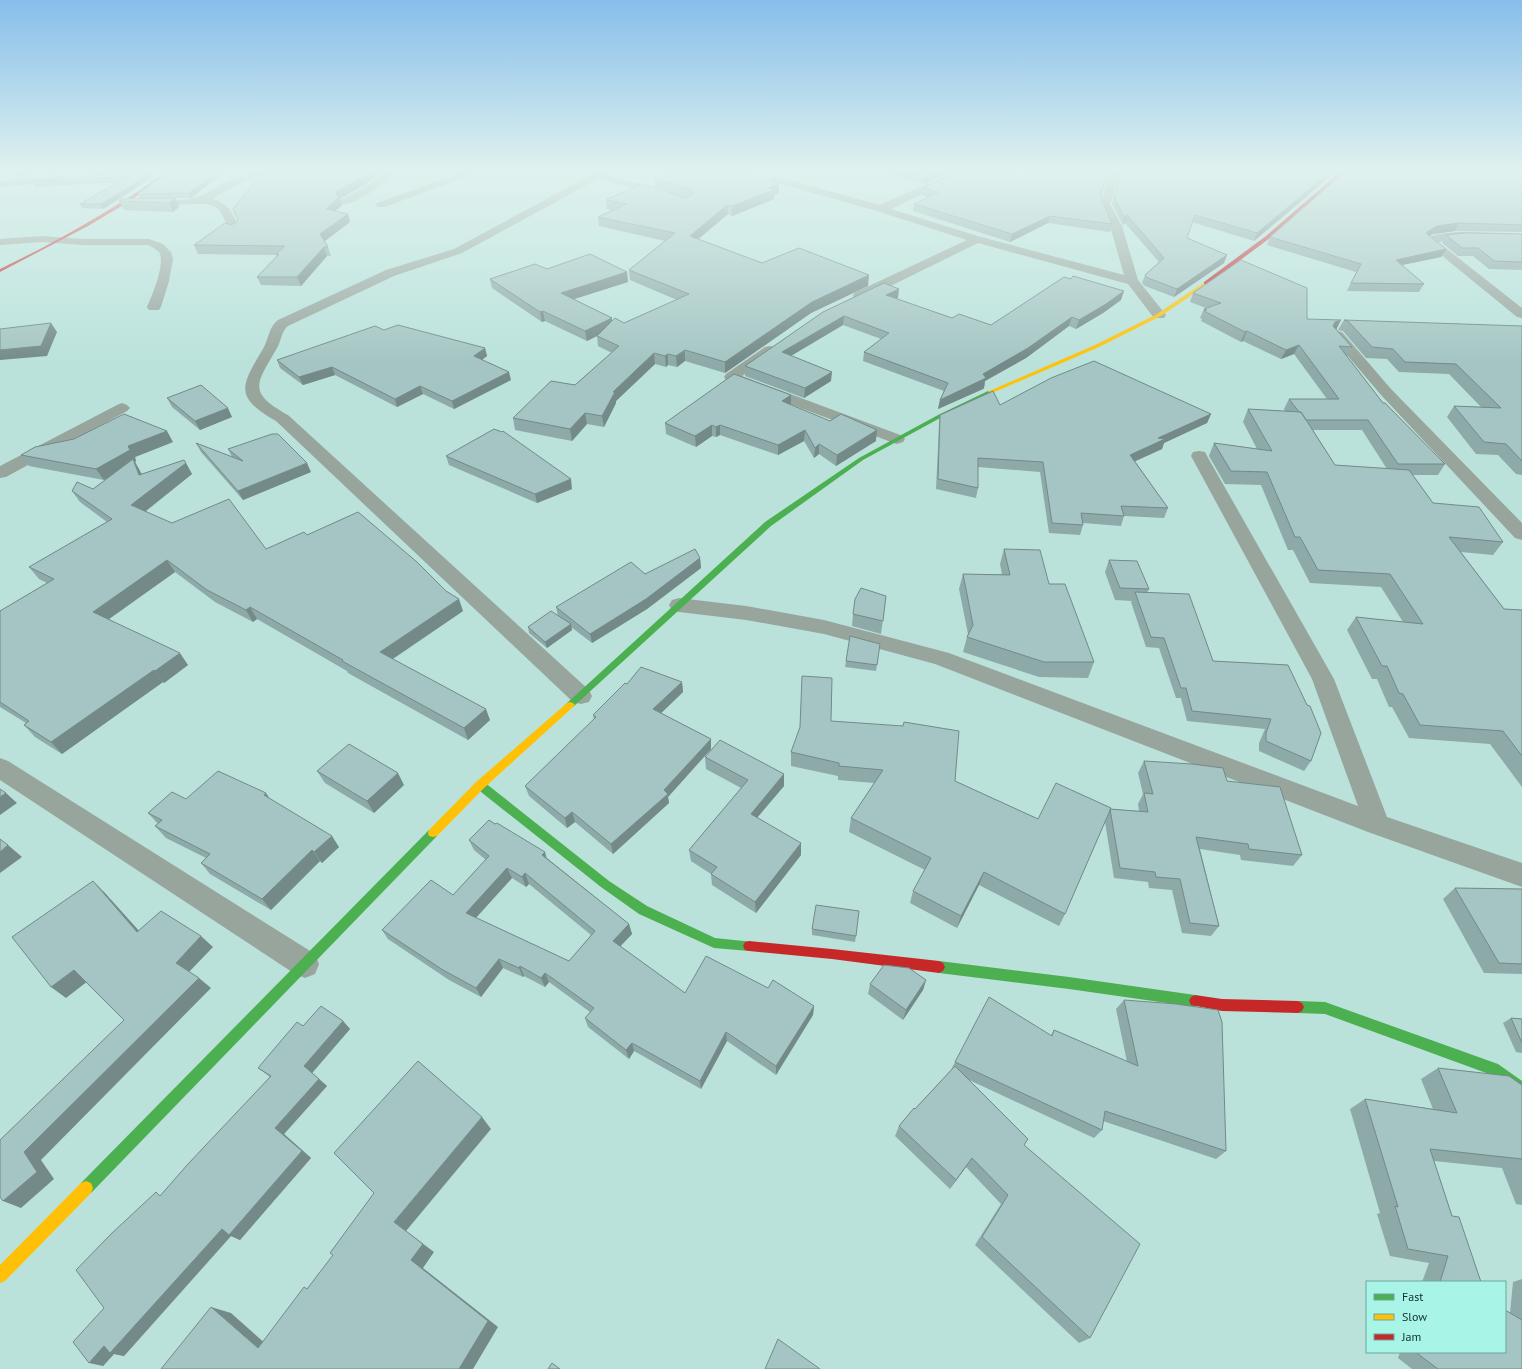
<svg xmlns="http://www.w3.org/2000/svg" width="1522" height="1369" font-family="'PT Sans',sans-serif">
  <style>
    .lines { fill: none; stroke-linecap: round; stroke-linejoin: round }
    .street { fill: #98a59d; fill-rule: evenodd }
    .fast { fill: #4caf50; fill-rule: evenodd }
    .slow { fill: #ffc107; fill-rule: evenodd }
    .jam { fill: #c62828; fill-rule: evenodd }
    .wall { fill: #8da9a8; fill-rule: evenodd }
    .shaded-wall { fill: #738a88 }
    .building { fill: #a4c5c3; stroke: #738a88; fill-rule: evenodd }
  </style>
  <rect width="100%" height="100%" fill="#bae2db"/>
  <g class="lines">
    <path class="street" d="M101,172H145L140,175L95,179L90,176L91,174Z
      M253,172H269L236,185L212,199C230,204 232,213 240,229L238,231H230C226,225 224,215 218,209C203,195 153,215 143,203L148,200H182L199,197L228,181Z
      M384,172H395C387,182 354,207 341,204L340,202L341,200L373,182Z
      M462,172H478L385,207H377L376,205L377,203Z
      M596,172H609L606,175L641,184L669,194L670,196L665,199L633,188L598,179L462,253L394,276L288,326C282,330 281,341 277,348C257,383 246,392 288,415L589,690L592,696L589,702L581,704L573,702L276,421C232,396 242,385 264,347C269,337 269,327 278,320L386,270L454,249Z
      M954,172H968L891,209L981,237L1124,275L1110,226L1100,204L1110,172H1120L1110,204L1122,226L1138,280L1166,315L1164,318H1154L1128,284L978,243L864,299H854L853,296L854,293L967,240L877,211L770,181L769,179L774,176L880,205Z
      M63,176L68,179L67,181L0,187V181Z
      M1474,232L1522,234V240L1461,239L1438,242L1522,308V318L1517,317L1424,241C1432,231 1462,232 1474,232Z
      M42,236L83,239H149L163,244L171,252L173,259L169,281L161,307L159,310H149L147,307C152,296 166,263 159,252C156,249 152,247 148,245H83L42,242L0,245V239Z
      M1337,331L1342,332L1391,389L1522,523V540L1515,538L1381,395L1330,335L1332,332Z
      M770,346L775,347L777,350L775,353L742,376L903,436L905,439L903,442L897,444L891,442L726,380L724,377L726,374L765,347Z
      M122,403L127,405L130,408L127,411L6,477L0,478V466L117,405Z
      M1199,451L1205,452L1207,456L1334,679L1387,817L1522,863V887L1368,832L935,664L824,634L746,620L679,612L672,610L669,605L672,600L679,598L746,606L824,620L949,653L1358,806L1312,679L1191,456L1193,452Z
      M0,758L8,761L315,954L319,964L315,974L305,978L295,974L0,780Z"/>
    <path class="fast" d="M988,391L993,392L942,417L863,460L771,526L573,707H567L565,705L567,703L765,522L859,458L938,415Z
      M480,781L484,782L609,881L647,906L715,938L753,942L755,946L753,950L749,951L714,948L639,914L601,887L476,788L475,785L476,782Z
      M433,829L437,830L438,833L437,836L91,1193L86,1195L81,1193L79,1188L81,1183L429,830Z
      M939,961L1069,977L1195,995L1199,997L1201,1001L1199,1005L1195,1007L1069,989L939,973L935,971L933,967L935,963Z
      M1298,1001L1325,1002L1498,1064L1522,1081V1095L1489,1074L1325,1014L1298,1013L1294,1011L1292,1007L1294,1003Z"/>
    <path class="slow" d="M1206,281L1209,283L1208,284L1161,316L1099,347L992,393L987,392L1095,345L1157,314Z
      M570,702L573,703L575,705L573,707L484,788L437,836L433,837L429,836L428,833L429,830L476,782L567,703Z
      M86,1181L91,1183L93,1188L91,1193L5,1281L0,1283V1265L81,1183Z"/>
    <path class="jam" d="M166,172H171L130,201L88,226L0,272V269C58,241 113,210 166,172Z
      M1337,172H1341L1338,178L1270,238L1208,284H1204V282L1266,236L1335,176Z
      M749,941L832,949L939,961L943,963L945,967L943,971L939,973L832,959L749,951L745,950L743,946L745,942Z
      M1195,995L1222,999L1298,1001L1302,1003L1304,1007L1302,1011L1298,1013L1222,1011L1191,1005L1189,1001L1191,997Z"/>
  </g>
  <path class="wall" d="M168,172H220L221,175L191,198H175L179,207L173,212L124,210L119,201L140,199L138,194Z
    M878,172H949L924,184Z
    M957,172H1108L1101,197L1112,224L1110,232L1048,223L1010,242L913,211L914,204L929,197L923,196V188Z
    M1522,172V232L1455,231L1433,234L1429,236L1446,249L1441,257L1402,265L1424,284L1419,292L1347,291L1356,272L1267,245L1270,237Z
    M125,173L127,178L150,173L152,177L122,197L103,209L82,208L80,204L120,182L35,187L33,182Z
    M1332,175L1254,241L1192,222L1187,238L1227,255L1224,263L1174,297L1145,286L1142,283L1145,275L1159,262L1125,223L1123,225L1112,204L1114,197Z
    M654,178L779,184V193L774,195V199L732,216L728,214L698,239L762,263L868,286L811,313L725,373L685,361L677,367L668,365L666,367L655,364L616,401V403L604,427L587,424L572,441L515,430L513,418L575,385L612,353L598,346L597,336L587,341L545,321L542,322L492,288L490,279L547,269L627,272L628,282L573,299L612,318V321L624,323L677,300L630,280L629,270L665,241L599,226L598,217L612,210L607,209L606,200L685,198L655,187Z
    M366,184L340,199L342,205L335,211L348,214L350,222L325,241L328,247L331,256H327L301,286L261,285L257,277L277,257L276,255L198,254L194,245L237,222L238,221L233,209Z
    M1522,234V270L1489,269L1473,256H1458L1442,243L1446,235Z
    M1193,293L1307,319L1336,329L1352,347L1347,357L1383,403L1445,464L1438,475H1413L1433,503L1503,542L1493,555L1461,552L1504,609L1522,610V787L1490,744L1409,738L1392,707H1389L1377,679H1372L1347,630L1356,617L1403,622L1381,587L1310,583L1293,550H1288L1261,485L1225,484L1209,456L1214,443L1257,449L1243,422L1248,409L1285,411L1284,409L1289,399H1327L1294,354L1281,359L1243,341L1241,342L1201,321L1202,319L1200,318L1204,309L1206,308L1190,302ZM1313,430H1362L1387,469L1335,465Z
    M898,298L896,299L952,318L991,325L1121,300L1103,313L1076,329L1069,326L1026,358L985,381L984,388L983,389L938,409L940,400L944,391L863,361L864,352L881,339L843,325L791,356L831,381L804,398L745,376V366L823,312Z
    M1344,320L1522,326V475L1516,474L1498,455L1476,454L1447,417L1454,406L1481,407L1449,374L1399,372L1387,359L1366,358L1343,331L1338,330Z
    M384,330L485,348L487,356L482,360L511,380L454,409L423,394L397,407L335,375L303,385L280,368L277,360Z
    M791,395V405L876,441L836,466L819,454L814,458L804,441L778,455L720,435L716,437L712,436L696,447L666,434L665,423Z
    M167,398L232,417L200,430L172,407Z
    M1000,405L1211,414L1207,423L1164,443L1162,449L1135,461L1168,508L1164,518L1124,516L1121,526L1083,523V525L1080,535L1049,533L1040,472L978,467V488L976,498L936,489L939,425L940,415Z
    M173,442L135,457L136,461L135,462L140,471L142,474L184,460L192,474L145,512L172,523L266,549L307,535L463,611L393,659L490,720L468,740L348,673L347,671L257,619L253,622L215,602L175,572L109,619L188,665L164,683L163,682L62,754L35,737L24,725L26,723L0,707V611L47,583L39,579L29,567L107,522L80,502L72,491L93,489L108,478L104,480L29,466L21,455Z
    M196,443L232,457L228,449L311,472L243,500L201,452Z
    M446,456L572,489L537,503L449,465Z
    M1004,549L1049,584L1094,662L1088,678L1039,677L963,652L967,637L968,634L959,589L963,574H1002L1000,564Z
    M700,558L701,568L647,609L592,643L571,627L572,630L547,648L529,633L528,627L558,616L556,607Z
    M1109,560L1149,589L1147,593L1213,661L1288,665L1311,761L1304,771L1259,751V743L1265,729L1187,721L1181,698H1176L1159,648L1146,647L1131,602L1132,601L1115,600L1105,572Z
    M886,596L881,634L852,626L853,614Z
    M880,644L876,671L845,667L846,661Z
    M682,682L683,692L661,713L711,739V749L668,797L669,803L613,854L575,822L567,828L529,796L525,786L594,720L593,715L627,684Z
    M831,721L955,781L1038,819L1111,809L1139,811L1138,804L1143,794L1138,773L1144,761L1227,781L1302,855L1293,866L1241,860L1240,855L1200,849L1219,926L1211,936L1182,933L1172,890L1149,888L1148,882L1114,878L1105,822L1065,914L1059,926L979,885L957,928L910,903L913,891L925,870L849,832L851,818L874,783L838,780V776L791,766V752Z
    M705,757L784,774V786L757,817L801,855L756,913L712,885L711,874L691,861L689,850L741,788L706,769Z
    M317,771L404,785L374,813L325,783Z
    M186,799H270L339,847L322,863L320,861L271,910L210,874L201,863L206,858L166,838L155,826L158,824L148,813Z
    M469,840L547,858L629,924L632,934L620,946L685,993L768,988L814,1006L813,1015L776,1075L727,1041L701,1089L634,1051L629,1059L588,1027L585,1018L590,1012L549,982L545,987L524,976L523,977L503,968L481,997L449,980L388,939L382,930L453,895L486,860L474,850ZM512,878L526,887L529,884L591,935L569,961L476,918Z
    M1455,888L1522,889V974L1484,973L1443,899Z
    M812,929L856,936L855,942L812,935Z
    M926,980L923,990L903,1020L868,994L870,984Z
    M1124,1000L1226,1151L1216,1159L1103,1121L1102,1130L1094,1138L967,1079L1024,1145L1090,1338L1079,1343L975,1245L1001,1204L966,1167L950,1189L895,1136L899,1126L951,1070L955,1062L1051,1035L1054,1030L1127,1062L1116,1009Z
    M1511,1018L1522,1019V1053L1516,1052L1503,1023Z
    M343,1021L350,1029L312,1073L327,1086L284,1134L311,1158L240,1240L231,1236L124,1356L114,1354L103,1366L104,1308L161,1195L270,1077L258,1068L303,1026Z
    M1438,1068L1522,1085V1205L1516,1204L1502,1168L1434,1161L1452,1216L1481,1282H1422L1429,1263L1390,1256L1377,1214L1380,1213L1350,1109L1365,1099L1433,1109L1421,1079Z
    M1522,1279V1369H1412L1398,1358L1400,1352H1505L1510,1313L1513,1282Z"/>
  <path class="shaded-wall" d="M13,172H78L48,175L47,173L15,176Z
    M217,172H220L221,175L191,198L189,193Z
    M368,172H380L366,184L340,199L342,205L329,217L326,209L336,195L337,191Z
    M934,172H949L924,184V177Z
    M1330,172H1333L1332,175L1254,241L1257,233Z
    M125,173L127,178L126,181L123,177Z
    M150,173L152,177L122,197L103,209L101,204Z
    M779,184V193L774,195V199L732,216V206L768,188Z
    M175,198L179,207L173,212L169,203Z
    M727,205L728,214L690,246V236Z
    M348,214L350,222L323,242L320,234Z
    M1127,215L1125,223L1123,225L1125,218Z
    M1050,216L1048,223L1010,242L1012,234Z
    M1459,223L1455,231L1433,234L1423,240L1427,232L1437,226Z
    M324,247L327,256L301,286L297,277Z
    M1446,249L1441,257L1392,267L1396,260Z
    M1227,255L1224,263L1174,297L1177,289Z
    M627,272L628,282L562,303L561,293Z
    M869,275L868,286L811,313L725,373V362L812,302Z
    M899,289L898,298L885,304L886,295Z
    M1124,291L1121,300L1103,313L1076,329L1079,320Z
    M543,311L545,321L542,322L540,312Z
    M844,316L843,325L782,361V352Z
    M1072,317L1069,326L1026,358L985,381L984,388L983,389L938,409L940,400L983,374Z
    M612,318L613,328L587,341L585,331Z
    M1341,320L1336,330L1331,331L1335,322Z
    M51,323L57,332L47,356L0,360V350Z
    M1247,331L1243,341L1241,342L1245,332Z
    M1299,345L1294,354L1281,359L1286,350Z
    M485,348L487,356L476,364L474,356Z
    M685,350V361L677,367L676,356Z
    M654,353L655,364L616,401V403L604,427L602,416L613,392Z
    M668,354V365L666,367L665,356Z
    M332,367L335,375L303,385L299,377Z
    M509,372L511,380L454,409L452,401Z
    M832,372L831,381L804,398L805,388Z
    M420,386L423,394L397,407L395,399Z
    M791,395V406L782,401Z
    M228,408L232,417L200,430L195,421Z
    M585,413L587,424L572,441L570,429Z
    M1211,414L1207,423L1164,443L1162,449L1127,465L1130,455L1158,438Z
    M712,425V436L696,447L695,436Z
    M720,425V435L716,437V427Z
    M805,430L804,441L778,455V445Z
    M877,430L876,441L836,466L837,455Z
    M167,431L173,442L135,457L136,461L135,462L140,471L146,487L139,475L134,462L104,480L96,469L128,446Z
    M819,444V454L814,458L815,448Z
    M186,463L192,474L138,517L131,505Z
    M307,463L311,472L243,500L238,491Z
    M571,479L572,489L537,503L535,494Z
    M700,558L701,568L647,609L592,643L590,634Z
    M167,560L175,572L102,624L93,612Z
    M459,599L463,611L385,664L380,652Z
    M250,607L257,619L253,622L246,610Z
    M571,624L572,630L547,648L545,642Z
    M180,653L188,665L164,683L155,671Z
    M154,670L163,682L62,754L51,742Z
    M682,682L683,692L655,719L653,709Z
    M486,709L490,720L468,740L464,728Z
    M711,739V749L668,797L669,803L613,854L611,844L664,790Z
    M398,773L404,785L374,813L367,801Z
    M784,774V786L751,825V814Z
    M6,793L17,803L0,815V797Z
    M266,793L274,805L264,795Z
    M572,812L575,822L567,828L565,818Z
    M332,836L339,847L322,863L314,852Z
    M801,843V855L756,913L755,902Z
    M8,845L22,857L0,873V852Z
    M312,850L320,861L271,910L262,899Z
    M545,852L548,863L542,855Z
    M507,868L512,878L471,923L466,913Z
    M984,872L979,885L957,928L961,916Z
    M525,873L529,884L526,887L522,877Z
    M93,881L105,893L150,943L137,932Z
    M629,924L632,934L616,951L613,941Z
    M201,936L213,947L188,973L176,963Z
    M499,959L503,968L481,997L476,988Z
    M520,966L524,976L523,977L519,968Z
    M74,970L88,981L66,998L51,987Z
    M545,973L549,982L545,987L541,978Z
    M199,978L211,988L41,1160L54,1179L21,1208L3,1201L24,1152Z
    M926,980L923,990L903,1020L906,1010Z
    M814,1006L813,1015L776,1075V1066Z
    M343,1021L350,1029L312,1073L304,1066Z
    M726,1032L727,1041L701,1089L700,1081Z
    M632,1043L634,1051L629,1059L626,1050Z
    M319,1079L327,1086L284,1134L311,1158L240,1240L231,1236L124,1356L114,1354L103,1366L89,1363L275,1128Z
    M482,1117L491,1129L406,1231L434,1252L423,1268L498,1327L473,1369H459L394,1222Z
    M972,1158L966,1167L950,1189L956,1180Z
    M211,1307L231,1313L276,1353L258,1348Z"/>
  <path class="building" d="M168,172H217L189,193L138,194Z
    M263,172H368L364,176L337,191L336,195L339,197L326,209L348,214L320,234L328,247H324L297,277H257L279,254H276L285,246L194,245L225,223L231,225L237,222L238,220L233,209Z
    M667,172H742L779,184L768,188L774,190L732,206L727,205L690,236L762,263L799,248L869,275L812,302L725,362L685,350L676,356L668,354L665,356L654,353L613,392H615L602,416L585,413L570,429L513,418L551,381L575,385L619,346L597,336L615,318L624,323L689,294L629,270L675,233L598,217L627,204L606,200L642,184L687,198L693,194L691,190L654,178Z
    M907,172H934L924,177Z
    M957,172H1108L1100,196L1112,224L1050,216L1012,234L914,204L939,192L923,188Z
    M1121,172H1330L1257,233L1195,215L1187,238L1227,255L1177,289L1148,278L1145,275L1164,258L1127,215L1125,218L1114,197Z
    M1345,172H1522V225L1459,223L1437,226L1427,232V234L1446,249L1396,260L1424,284L1351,283L1361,264L1270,237Z
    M125,173L123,177L33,182L34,181Z
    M135,173H150L120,193L101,204H80Z
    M175,198L169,203L119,201L121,199Z
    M1465,233L1522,234V262L1494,261L1478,248H1462L1446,235Z
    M590,254L627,272L561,293L612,318L585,331L543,311L540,312L490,279L535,264L547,269Z
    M1241,260L1307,288V319L1341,320L1335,322L1333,326L1352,347L1339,346L1383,403H1385L1445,464H1398L1368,420H1306L1301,412H1299L1289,399H1339L1299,345L1286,350L1247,331L1245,332L1204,311L1207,310L1204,309L1221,303L1193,293Z
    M1073,276L1124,291L1106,304L1079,320L1072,317L1028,348L983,374L986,378L984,379L940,400L948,383L864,352L889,333L844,316L782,352L832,372L805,388L745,366L823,312L884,283L899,289L886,295L952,318L959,314L991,325L1064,277L1071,279Z
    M1344,320L1522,326V461L1506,444L1484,442L1454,406L1501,408L1456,364L1405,362L1393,349L1372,347L1348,321Z
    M51,323L41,346L0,350V329Z
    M398,325L485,348L474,356L509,372L452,401L420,386L395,399L332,367L299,377L277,360L375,326L384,330Z
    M1094,361L1211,414L1158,438L1165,439L1130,455L1168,508L1121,506L1124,516L1081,513L1083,525L1052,523L1043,462L978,458V488L938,479L940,415L993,391L1000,405L1051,378Z
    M734,374L791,395L782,401L830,421L841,414L877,430L837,455L819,444L815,448L805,430L778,445L720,425L716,427L712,425L695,436L665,423Z
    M201,385L228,408L195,421L167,398Z
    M1248,409L1301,412L1335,465L1409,470L1433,503L1479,507L1503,542L1449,537L1504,609L1522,610V756L1503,731L1420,725L1403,694L1399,693L1387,666H1382L1356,617L1423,624L1390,574L1318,570L1300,537H1295L1267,472L1231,471L1214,443L1272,451Z
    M124,414L167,431L128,446L130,450L96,469L21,455L35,447L74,439Z
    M494,429L502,432L503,431L571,479L535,494L446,456Z
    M272,434H278L307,463L238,491L196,443L243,461L228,449Z
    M133,459L139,475L184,460L186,463L131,505L172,523L229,499L266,549L304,532L307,535L358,512L417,562L446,591L459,599L380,652L486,709L464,728L342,661L343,660L250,607L246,610L207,590L167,560L93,612L180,653L155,671L154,670L51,742L24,725L29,721L0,702V611L54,579L29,567L112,519L72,491L77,482L93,489Z
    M695,549L700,558L646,599L590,634L556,607L631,562L645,574Z
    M1004,549L1040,550L1049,584H1065L1094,662H1044L967,637L973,625L963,574L1010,575Z
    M1109,560L1137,561L1149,589L1120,588Z
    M861,588L886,596L883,621L853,614L855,599Z
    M1135,592L1189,594L1213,661L1288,665L1307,705L1310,706L1321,733L1311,761L1266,741V733L1271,719L1192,711L1186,688H1181L1164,638L1151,637Z
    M551,611L571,624L545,642L528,627Z
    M850,636L880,644L877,665L846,661Z
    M641,667L682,682L653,709L711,739L664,790L668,794L611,844L572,812L565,818L525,786L596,717L593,715L625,683L627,684Z
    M802,676L832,678L831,721L903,726L904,722L959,731L955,781L1038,819L1056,783L1111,808L1065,914L984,872L961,916L913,891L931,858L851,818L883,770L839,766V763L791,752L800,727Z
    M720,740L784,774L751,814L801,843L755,902L711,874L717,867L689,850L748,780L705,757Z
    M349,744L398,773L367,801L317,771Z
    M1144,761L1192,764L1223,768L1227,781L1280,787L1302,855L1249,849L1248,844L1196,837L1219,926L1190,923L1180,879L1156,877L1155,872L1120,868L1110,809L1148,812L1144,793L1153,794Z
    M218,771L266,793L264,795L332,836L314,852L312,850L262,899L201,863L210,854L155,826L162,820L148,813L172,792L186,799Z
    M0,789L6,793L0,797Z
    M489,820L495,824L497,823L545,852L542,855L629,924L613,941L685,993L706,956L768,988L773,980L814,1006L776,1066L726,1032L700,1081L632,1043L626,1050L585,1018L594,1008L545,973L541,978L520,966L519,968L499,959L476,988L443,970L382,930L431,880L453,895L489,856L469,840ZM507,868L522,877L525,873L595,931L569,961L466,913Z
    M0,839L8,845L0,852Z
    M93,881L137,932L161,911L201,936L176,963L199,978L24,1152L37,1172L3,1201L0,1197V1140L124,1020L74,970L51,987L12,937Z
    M1455,888L1522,889V964L1499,963Z
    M816,905L859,911L856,936L812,929Z
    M884,965L909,968L926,980L906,1010L870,984Z
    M989,997L1052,1036L1054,1030L1138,1066L1124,1000L1176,1004L1218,1010L1222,1022L1226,1151L1105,1111L1102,1130L955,1062Z
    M321,1006L343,1021L304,1066L319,1079L275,1128L302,1151L229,1235L222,1229L110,1353L104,1346L89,1363L73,1342L104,1308L76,1270L111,1234L156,1192L160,1196L188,1164L271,1076L258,1068L297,1022L303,1026Z
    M1511,1018L1522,1019V1043Z
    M418,1061L482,1117L394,1222L423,1244L411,1260L488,1321L459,1369H161L211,1307L258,1348L304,1287L307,1289L333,1255L330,1253L374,1193L334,1153Z
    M955,1066L1028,1139L1024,1145L1140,1244L1090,1338L982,1237L1008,1195L972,1158L956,1180L899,1126L914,1108L915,1109Z
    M1438,1068L1509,1076L1522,1085V1159L1430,1149L1452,1216L1459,1217L1481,1282H1440L1448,1256L1408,1249L1395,1206L1398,1207L1365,1099L1457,1113Z
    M1505,1310L1522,1320V1369H1438L1418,1354V1352H1505Z
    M778,1339L820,1369H765Z
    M552,1363L560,1369H548Z"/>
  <linearGradient id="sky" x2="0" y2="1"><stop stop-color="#86beea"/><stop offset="0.47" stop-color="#e0f2ef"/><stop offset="1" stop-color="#e0f2ef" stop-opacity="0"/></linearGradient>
  <rect width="1522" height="364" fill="url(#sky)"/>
  <rect x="1366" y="1281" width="140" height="72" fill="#a8f4e6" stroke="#6ca69c"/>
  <rect x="1374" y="1294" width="20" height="6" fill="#4caf50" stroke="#6ca69c"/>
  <text x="1402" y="1301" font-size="12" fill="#11312c">Fast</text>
  <rect x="1374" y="1314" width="20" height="6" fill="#ffc107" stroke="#6ca69c"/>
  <text x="1402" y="1321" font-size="12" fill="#11312c">Slow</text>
  <rect x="1374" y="1334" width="20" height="6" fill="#c62828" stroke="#6ca69c"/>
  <text x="1402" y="1341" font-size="12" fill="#11312c">Jam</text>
</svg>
